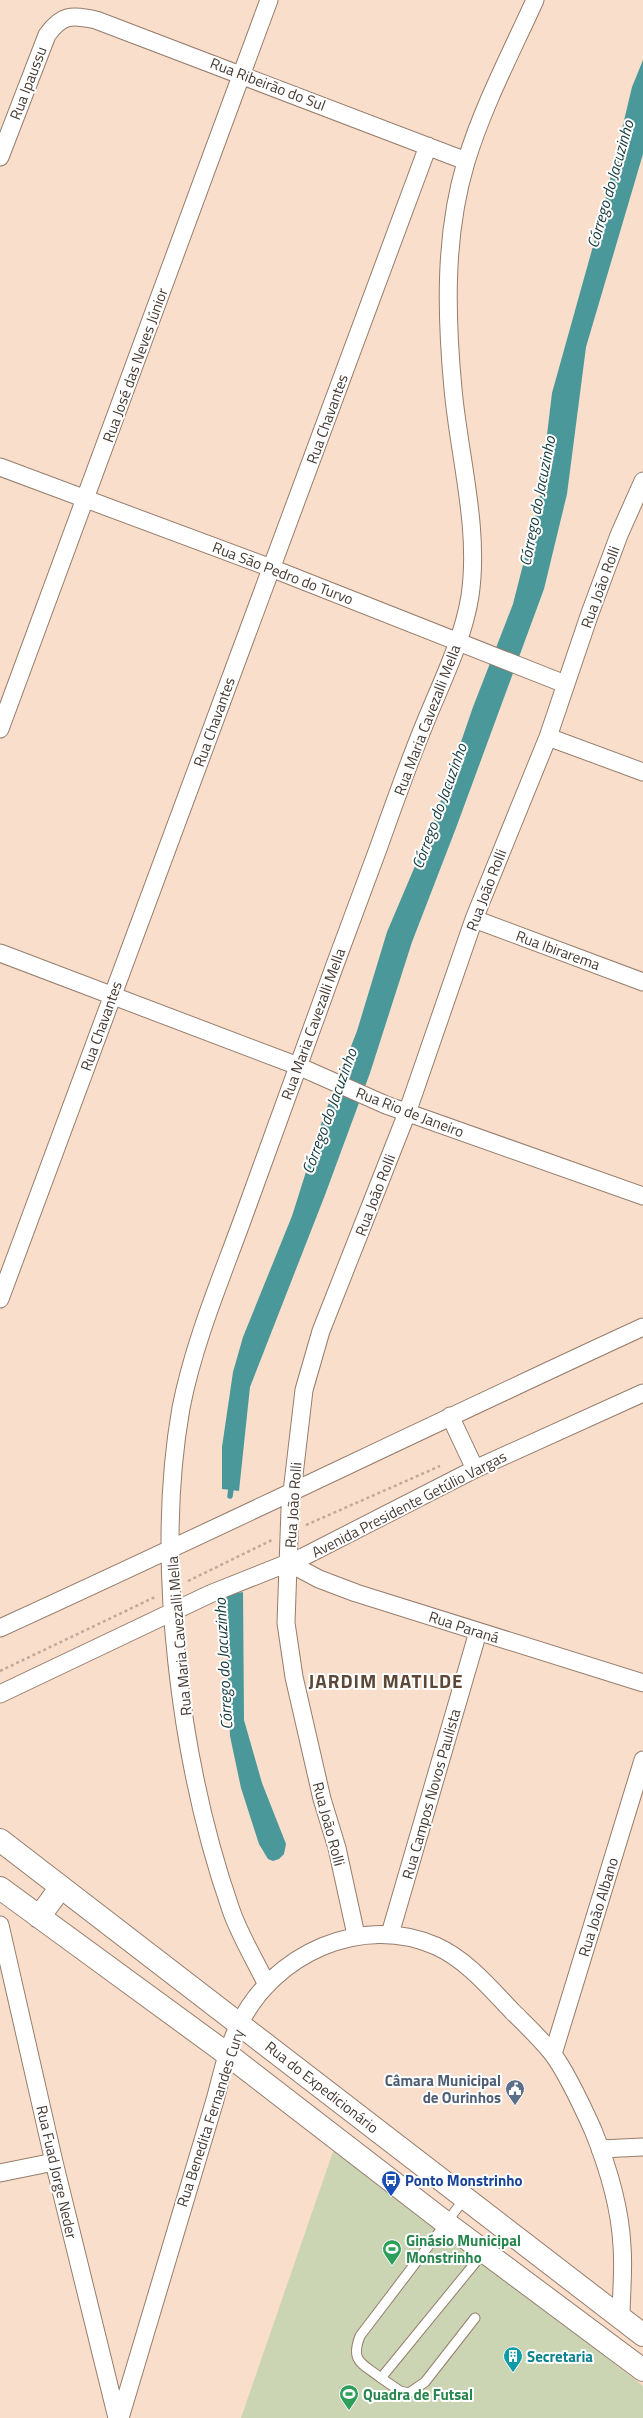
<svg xmlns="http://www.w3.org/2000/svg" width="643" height="2418" font-family="'Titillium Web',sans-serif">
  <style>
    .green { fill: #cbd5b4 }
    .water { fill: #4a9899 }
    .lines { fill: none; stroke-linecap: round; stroke-linejoin: round }
    .stream { stroke: #4a9899; stroke-width: 5.5 }
    .lane-casing { stroke: #967d6c; stroke-width: 11 }
    .street-casing { stroke: #967d6c; stroke-width: 19 }
    .secondary-casing { stroke: #967d6c; stroke-width: 24 }
    .path { stroke: #bfa99a; stroke-width: 2.5; stroke-dasharray: 3 3; stroke-linecap: butt }
    .lane { stroke: #fff; stroke-width: 9 }
    .street { stroke: #fff; stroke-width: 17 }
    .secondary { stroke: #fff; stroke-width: 22 }
    .labels { text-anchor: middle; dominant-baseline: central; stroke-width: 4; stroke-linejoin: round; paint-order: stroke }
    .street-label { font-size: 15px; fill: #453a33; stroke: #fff }
    .service-label { font-size: 15px; font-weight: bold; fill: #4e5e75; stroke: #fff; text-anchor: end }
    .transit-label { font-size: 15px; font-weight: bold; fill: #164399; stroke: #fff; text-anchor: start }
    .leisure-label { font-size: 15px; font-weight: bold; fill: #27864d; stroke: #fff; text-anchor: start }
    .culture-label { font-size: 15px; font-weight: bold; fill: #0d838f; stroke: #fff; text-anchor: start }
    .water-label { font-size: 16px; font-style: italic; fill: #153b3c; stroke: #fff }
    .district-label { font-size: 19px; font-weight: bold; letter-spacing: 1px; fill: #5d4737; stroke: #fff }
  </style>
  <rect width="100%" height="100%" fill="#f9decb"/>
  <path class="green" d="M335,2146L643,2386V2418H241Z"/>
  <path class="water" d="M643,60V154L586,347L567,494L544,589L456,828L412,942L370,1073L325,1195L250,1387L239,1491L222,1489V1447L233,1372L243,1337L292,1216L323,1118L357,1031L387,932L432,826L473,707L513,604L539,502L552,393L600,221L632,87Z
    M243,1592L244,1720L262,1783L286,1844L284,1854L279,1859L273,1861L268,1859L259,1844L241,1788L230,1736L225,1595Z"/>
  <g class="lines">
    <path class="stream" d="M230,1496L232,1482"/>
    <defs>
      <path id="lane" d="M465,2198L360,2336C350,2362 362,2363 381,2378L484,2252
        M381,2378L400,2391L409,2393L425,2382L475,2318"/>
      <path id="street" d="M0,157L47,35C62,14 71,15 96,20L466,161
        M0,467L271,568L565,684
        M0,729L269,0
        M548,737L643,772
        M474,919L643,982
        M0,953L298,1066L386,1105L643,1196
        M0,1299L428,146
        M450,1416L475,1469
        M289,1563L319,1579L356,1593L643,1683
        M0,1628C215,1530 428,1426 643,1327
        M0,1694L210,1594L303,1557L475,1469L643,1393
        M0,1925L54,2162L117,2418
        M390,1934L478,1632
        M356,1935L337,1848L322,1799L294,1677L286,1623L290,1509L304,1390L321,1331L407,1113L474,919L548,737L590,613L619,535L643,481
        M267,1985C255,1960 240,1936 231,1910C180,1764 154,1561 181,1408C194,1341 223,1274 246,1210C289,1090 333,969 378,849C393,807 408,764 425,723C442,681 463,640 470,596C480,528 459,456 453,389C446,314 444,235 466,162C483,106 511,53 535,0
        M553,2054L643,1760
        M600,2149L643,2147
        M0,2173L54,2162
        M120,2418L215,2100C222,2074 227,2049 239,2025C273,1954 362,1913 436,1946C467,1960 490,1988 513,2012C526,2025 540,2038 552,2053C565,2070 584,2110 593,2130C608,2167 620,2206 622,2246C624,2270 621,2294 621,2318"/>
      <path id="secondary" d="M0,1840L643,2335
        M0,1888L227,2054L446,2223L643,2370
        M39,1917L61,1887"/>
    </defs>
    <use href="#lane" class="lane-casing"/>
    <use href="#street" class="street-casing"/>
    <use href="#secondary" class="secondary-casing"/>
    <path class="path" d="M306,1525L440,1466
      M188,1581L272,1540
      M0,1671L155,1597"/>
    <use href="#lane" class="lane"/>
    <use href="#street" class="street"/>
    <use href="#secondary" class="secondary"/>
  </g>
  <defs>
    <symbol id="civic-pin" viewBox="-11 -11 22 30"><path d="M0 17L-7.5 6A9.5 9.5 0 1 1 7.5 6Z" fill="#5c6f8a" stroke="#fff"/><path d="M-.6-6.5H3V-4.5H.6V-3L4-1V1h2V6H-6V1h2V-1L-.6-3ZM-1.2 2.5V6h2.4V2.5Z" fill="#fff"/></symbol>
    <symbol id="bus-pin" viewBox="-11 -11 22 30"><path d="M0 17L-7.5 6A9.5 9.5 0 1 1 7.5 6Z" fill="#1a4fb4" stroke="#fff"/><path d="M-5-6H5V4H4V6H2V4H-2V6H-4V4H-5ZM-3.5-4V0h7V-4ZM-3.5 1.2v1.5H-2V1.2ZM2 1.2v1.5H3.5V1.2Z" fill="#fff"/></symbol>
    <symbol id="stadium-pin" viewBox="-11 -11 22 30"><path d="M0 17L-7.5 6A9.5 9.5 0 1 1 7.5 6Z" fill="#2e9e5b" stroke="#fff"/><path d="M0-5a6.5 5 0 1 0 0 10a6.5 5 0 1 0 0-10ZM-3.5-1.8h7v3.6h-7Z" fill="#fff"/></symbol>
    <symbol id="building-pin" viewBox="-11 -11 22 30"><path d="M0 17L-7.5 6A9.5 9.5 0 1 1 7.5 6Z" fill="#0f9aa8" stroke="#fff"/><path d="M-4-6H4V6H1V3H-1V6H-4ZM-2.5-4.3h1.7v1.8h-1.7ZM.8-4.3h1.7v1.8H.8ZM-2.5-1h1.7V.8h-1.7ZM.8-1h1.7V.8H.8Z" fill="#fff"/></symbol>
  </defs>
  <g fill-rule="evenodd">
    <use href="#civic-pin" x="504" y="2078" width="22" height="30"/>
    <use href="#bus-pin" x="380" y="2169" width="22" height="30"/>
    <use href="#stadium-pin" x="381" y="2238" width="22" height="30"/>
    <use href="#building-pin" x="502" y="2345" width="22" height="30"/>
    <use href="#stadium-pin" x="338" y="2383" width="22" height="30"/>
  </g>
  <g class="labels">
    <g class="street-label">
      <text transform="translate(28 83) rotate(-69)">Rua Ipaussu</text>
      <text transform="translate(268 84) rotate(21)">Rua Ribeirão do Sul</text>
      <text transform="translate(135 365) rotate(-70)">Rua José das Neves Júnior</text>
      <text transform="translate(327 419) rotate(-70)">Rua Chavantes</text>
      <text transform="translate(283 573) rotate(21)">Rua São Pedro do Turvo</text>
      <text transform="translate(600 587) rotate(-70)">Rua João Rolli</text>
      <text transform="translate(427 720) rotate(-69)">Rua Maria Cavezalli Mella</text>
      <text transform="translate(214 722) rotate(-70)">Rua Chavantes</text>
      <text transform="translate(486 890) rotate(-69)">Rua João Rolli</text>
      <text transform="translate(558 950) rotate(20)">Rua Ibirarema</text>
      <text transform="translate(313 1024) rotate(-70)">Rua Maria Cavezalli Mella</text>
      <text transform="translate(101 1026) rotate(-70)">Rua Chavantes</text>
      <text transform="translate(410 1112) rotate(21)">Rua Rio de Janeiro</text>
      <text transform="translate(375 1195) rotate(-69)">Rua João Rolli</text>
      <text transform="translate(409 1504) rotate(-27)">Avenida Presidente Getúlio Vargas</text>
      <text transform="translate(293 1505) rotate(-86)">Rua João Rolli</text>
      <text transform="translate(464 1627) rotate(18)">Rua Paraná</text>
      <text transform="translate(179 1636) rotate(-95)">Rua Maria Cavezalli Mella</text>
      <text transform="translate(431 1794) rotate(-74)">Rua Campos Novos Paulista</text>
      <text transform="translate(329 1824) rotate(75)">Rua João Rolli</text>
      <text transform="translate(598 1907) rotate(-73)">Rua João Albano</text>
      <text transform="translate(322 2087) rotate(38)">Rua do Expedicionário</text>
      <text transform="translate(210 2118) rotate(-72)">Rua Benedita Fernandes Cury</text>
      <text transform="translate(57 2172) rotate(77)">Rua Fuad Jorge Neder</text>
    </g>
    <g class="service-label">
      <text x="501" y="2080">Câmara Municipal<tspan x="501" dy="17">de Ourinhos</tspan></text>
    </g>
    <g class="transit-label">
      <text x="405" y="2180">Ponto Monstrinho</text>
    </g>
    <g class="leisure-label">
      <text x="406" y="2240">Ginásio Municipal<tspan x="406" dy="17">Monstrinho</tspan></text>
      <text x="363" y="2394">Quadra de Futsal</text>
    </g>
    <g class="culture-label">
      <text x="527" y="2356">Secretaria</text>
    </g>
    <g class="water-label">
      <text transform="translate(610 184) rotate(-74)">Córrego do Jacuzinho</text>
      <text transform="translate(537 501) rotate(-79)">Córrego do Jacuzinho</text>
      <text transform="translate(439 806) rotate(-70)">Córrego do Jacuzinho</text>
      <text transform="translate(329 1111) rotate(-70)">Córrego do Jacuzinho</text>
      <text transform="translate(223 1664) rotate(-93)">Córrego do Jacuzinho</text>
    </g>
    <g class="district-label">
      <text x="386" y="1680">JARDIM MATILDE</text>
    </g>
  </g>
</svg>
